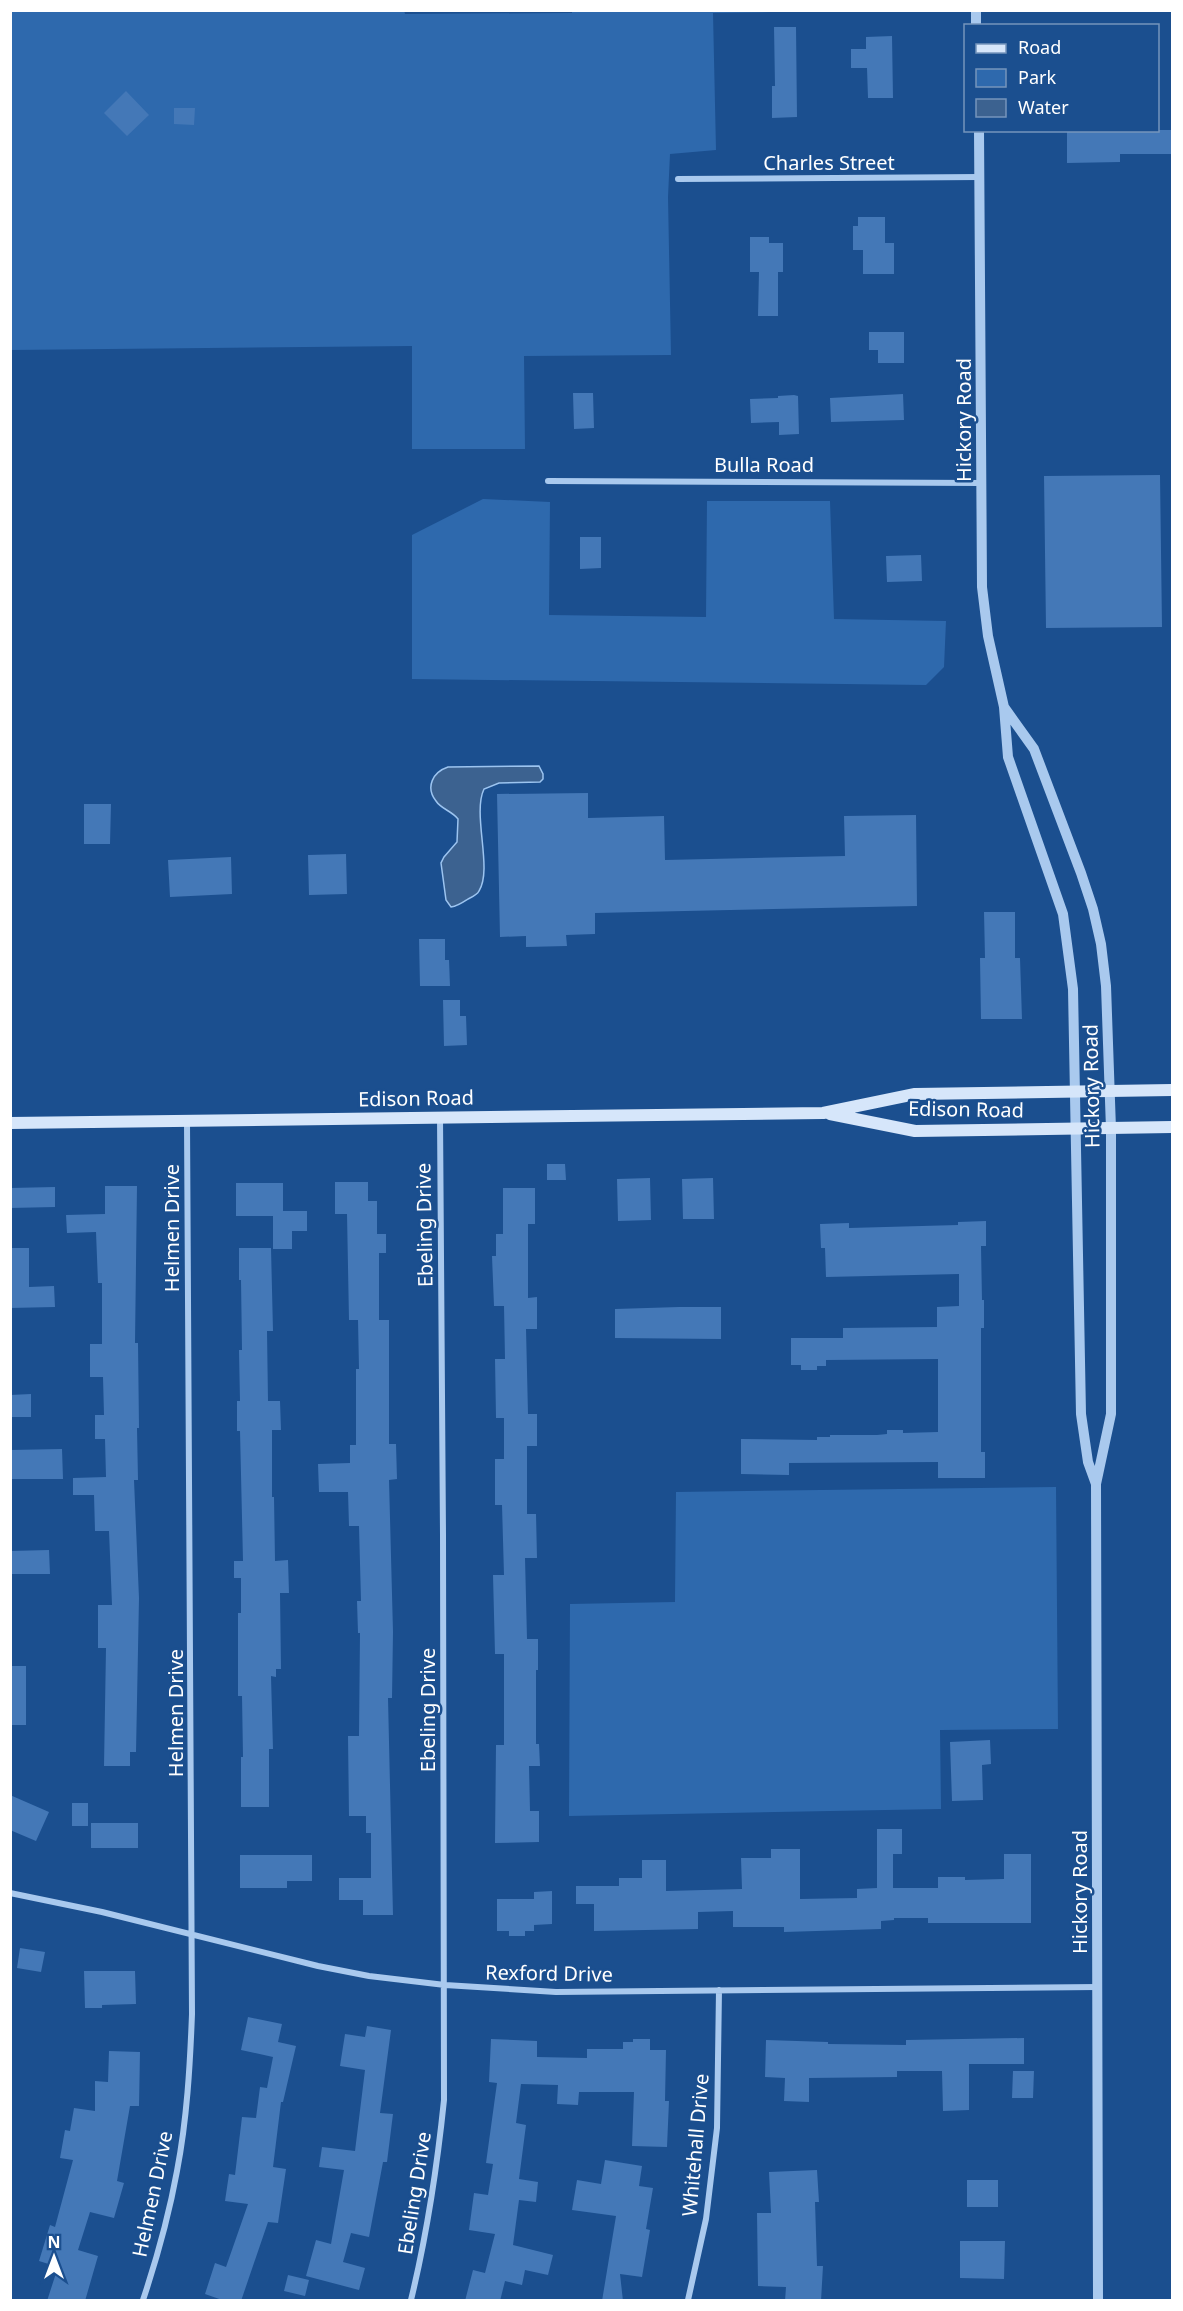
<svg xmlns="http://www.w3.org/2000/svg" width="1183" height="2311" font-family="'Noto Sans',sans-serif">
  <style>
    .green { fill: #2e69ad }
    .water { fill: #3c6290; stroke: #9cc4f0; stroke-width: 1.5 }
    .building { fill: #4478b7 }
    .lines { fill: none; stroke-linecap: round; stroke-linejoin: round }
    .minor { stroke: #a9c9ee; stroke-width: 6 }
    .tertiary { stroke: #a9c9ee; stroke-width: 10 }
    .secondary { stroke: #d6e6fa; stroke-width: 12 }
    .labels { text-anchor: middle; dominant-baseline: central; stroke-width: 5; stroke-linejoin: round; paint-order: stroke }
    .street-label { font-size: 20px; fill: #fff; stroke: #1b4f8f }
  </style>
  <rect width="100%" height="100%" fill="#1b4f8f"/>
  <path class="green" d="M404,10L405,14L572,13V10H772V12L713,13L716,150L670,154L668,197L671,355L524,356L525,449H412V346L11,350L10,11Z
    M483,499L550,502L549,615L706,617L707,501H830L834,619L946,621L944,667L926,685L412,679V535Z
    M1056,1487L1058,1729L940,1730L941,1809L569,1816L570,1604L675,1602L676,1492Z"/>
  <path class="water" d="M539,766L543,774V779L540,782L499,783L484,789C472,814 493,869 479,891C477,895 472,897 468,899C462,903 458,906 451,907L446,900L441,863L444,857L457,842L458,819C452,811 441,809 436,801C425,787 433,772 448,767Z"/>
  <path class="building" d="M774,27H796L797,117L772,118V86H775Z
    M892,36L893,98H868L867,68H851V49H866V37Z
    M126,91L149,115L127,136L104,113Z
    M174,108H195L194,125L174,124Z
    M1067,130H1173V154H1120V162L1067,163Z
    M858,217H885V243H894V274H863V250H853V226H858Z
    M750,237H769V243H783V272H778V316H758L759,272H750Z
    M869,332H904V363H878V350H869Z
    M573,393H593L594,428L574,429Z
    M903,394L904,420L831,422L830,398Z
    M794,395L798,396L799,434L779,435V422L751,423L750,399L778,398V396Z
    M1160,475L1162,627L1046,628L1044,476Z
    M580,537H601V568L580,569Z
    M921,555L922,581L887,582L886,556Z
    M588,793V818L664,816L665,860L845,856L844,816L916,815L917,906L595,913V934L566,935L567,946L526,947V936L500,937L497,794Z
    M84,804H111L110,844H84Z
    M346,854L347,894L309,895L308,855Z
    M231,857L232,894L170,897L168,860Z
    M984,912H1015V958H1020L1022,1019H981L980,958H985Z
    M419,939H445V960H449L450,986H420Z
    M443,1000H460V1016H466L467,1045L444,1046Z
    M547,1164H565L566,1180H547Z
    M650,1178L651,1220L618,1221L617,1179Z
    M713,1178L714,1219H683L682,1179Z
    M335,1182H368V1201H377V1234H386V1253H379V1320H389V1444H396L397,1479L389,1480L393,1632L392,1698H388L393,1915H363V1900H339V1878H371V1833H366V1816H349L348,1736H359L360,1633H358L357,1601H361L359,1526H349L348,1492H319L318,1464L350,1463V1445H356V1369H359L358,1320H349L347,1214H335Z
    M236,1183H283V1211H307V1231H292V1249H273V1216H236Z
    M105,1186H137L135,1343H138L139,1428H137L138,1480H134L139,1598L136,1752H130V1766H104L106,1648H98V1605H112L109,1531H95L94,1495H73V1478L106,1477L105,1439H95V1415H104L103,1377H90V1344H102V1283H98L96,1232L67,1233L66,1215L105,1214Z
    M55,1187V1207L10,1208V1188Z
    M503,1188H535V1224H528V1298L537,1297V1329H526L528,1414H537V1446H527V1514H536L537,1558H525L527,1639H538V1670H536V1744H539L540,1766H529L530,1811H539V1842L495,1843L496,1745H504V1654H495L493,1575H504L502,1505H495V1459H504V1418H496L495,1359H505L504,1306H494L492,1256H496V1234H503Z
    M986,1221V1246H981L982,1300H984V1328H981V1452H985V1478H938V1462L789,1463V1475L741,1474V1439L817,1440V1437H830V1435H877L887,1434V1430H903V1433L938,1432V1359L826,1360V1366H817V1370H801V1365H791V1338H843V1328L937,1327V1307L959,1306V1274L826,1277L825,1248H821L820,1224L849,1223V1228L958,1225V1222Z
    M10,1248H29V1287L54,1286L55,1307L10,1308Z
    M239,1248H271L273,1331H267L268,1401H280L281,1430H272V1497H274L275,1561L288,1560L289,1593H280L281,1669H276V1677L271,1676L273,1749H269V1807H241V1757H243L242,1696H238V1613H241V1578H234V1561H243L240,1431H237V1401H240L239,1350H242L241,1280H239Z
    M679,1307H721V1339L615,1338V1309Z
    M31,1394V1417H10V1395Z
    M62,1449L63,1479H10V1450Z
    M49,1550L50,1574H10V1551Z
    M10,1666H26V1725H10Z
    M990,1740L991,1764L982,1765L983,1800L952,1801L950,1742Z
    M10,1795L49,1812L36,1841L10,1830Z
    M72,1803H88V1826H72Z
    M91,1823H138V1848H91Z
    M877,1829H902V1854H893V1888H938V1877H965V1880L1004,1879V1854H1031V1923H928V1918H894V1920L881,1921V1929L784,1932V1927H733V1911L698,1912V1929L594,1931V1904H576V1886H619V1878H642V1860H666V1891L742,1889L741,1858H771V1849H800V1899L857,1898V1889L877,1888Z
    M240,1855H312V1881H287V1888H240Z
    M552,1891V1924L534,1925V1931H525V1936H509V1931H497V1899H534V1892Z
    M20,1948L45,1952L41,1972L17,1968Z
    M84,1971H135L136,2004L102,2005V2008H85Z
    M248,2017L282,2024L278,2042L296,2046L283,2102H281L273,2167L286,2169L278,2223L268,2222L241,2301H225L205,2294L215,2263L226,2267L248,2204L225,2201L229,2174L235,2175L242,2117L256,2118L260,2087L267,2088L273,2057L241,2050Z
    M367,2026L391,2030L380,2113L393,2114L387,2162H383L369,2237L351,2233L343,2262L365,2268L359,2290L306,2276L316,2240L331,2244L344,2170L319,2167L322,2147L355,2151L365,2070L340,2066L345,2034L365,2037Z
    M1024,2038V2064H969V2110L943,2111L942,2071H897V2077L809,2078V2102L784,2101L785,2078L765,2077L766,2040L828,2042V2044L906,2045V2040Z
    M491,2039L537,2041V2057L587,2058V2049H623V2042H633V2039H650V2050H666L665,2101H669L667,2147L632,2146L634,2092H579L578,2105L557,2104L558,2085L521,2084L516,2123L526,2125L519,2179L538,2182L536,2202L519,2200L513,2245L553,2255L548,2275L525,2270L522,2285L505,2281L500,2301H465L473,2270L485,2273L495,2234L469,2230L474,2193L488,2195L493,2164L486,2163L497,2083L489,2082Z
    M109,2051L140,2052L139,2106H130L117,2181L124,2183L114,2218L90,2212L78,2250L98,2256L85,2301H47L58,2267L39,2261L50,2225L55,2227L73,2160L60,2158L65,2130L70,2131L74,2108L95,2111V2081L108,2082Z
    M1013,2071H1034L1033,2098H1012Z
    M605,2160L642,2166L639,2186L653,2188L646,2229L650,2230L642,2277L620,2274L623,2301H602L616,2216L572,2210L577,2180L601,2184Z
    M817,2170L819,2202H815L817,2266H823L821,2301H785L786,2287L758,2286L757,2213H771L769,2172Z
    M967,2180H998V2207H967Z
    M960,2241H1005L1004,2279L960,2278Z
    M288,2275L309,2280L305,2296L284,2291Z"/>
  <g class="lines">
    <path class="minor" d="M678,179L980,177
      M548,481L981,483
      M10,1893L102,1912L318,1966L369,1976L445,1985L556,1992L1098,1987
      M143,2300C157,2258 169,2215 177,2171C187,2119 190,2066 192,2014L187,1121
      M411,2300C427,2234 437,2168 444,2100L443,1535L440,1117
      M688,2300L706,2219L717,2128L719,1990"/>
    <path class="tertiary" d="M976,10V26
      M979,130L982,587L988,636L1004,707L1008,757L1063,914L1073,989L1081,1414L1088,1462L1096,1484
      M1004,707L1034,749L1081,873L1093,909L1101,944L1106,986L1111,1129V1414L1096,1484L1098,2300"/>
    <path class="secondary" d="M830,1114L915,1131L1172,1127
      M10,1123L823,1113L915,1094L1172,1090"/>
  </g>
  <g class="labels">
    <g class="street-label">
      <text x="829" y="162">Charles Street</text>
      <text transform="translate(963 420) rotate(-90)">Hickory Road</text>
      <text x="764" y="464">Bulla Road</text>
      <text transform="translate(1091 1086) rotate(-91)">Hickory Road</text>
      <text transform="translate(416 1098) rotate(-1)">Edison Road</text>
      <text transform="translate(966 1109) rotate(1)">Edison Road</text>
      <text transform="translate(424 1225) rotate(-91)">Ebeling Drive</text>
      <text transform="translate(171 1228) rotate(-90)">Helmen Drive</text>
      <text transform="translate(427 1710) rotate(-90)">Ebeling Drive</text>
      <text transform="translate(175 1713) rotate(-90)">Helmen Drive</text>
      <text transform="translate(1079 1892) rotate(-90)">Hickory Road</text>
      <text transform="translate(549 1973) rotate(1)">Rexford Drive</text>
      <text transform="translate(695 2145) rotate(-85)">Whitehall Drive</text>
      <text transform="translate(414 2193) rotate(-81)">Ebeling Drive</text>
      <text transform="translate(152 2194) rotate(-78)">Helmen Drive</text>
    </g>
  </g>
  <rect width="1183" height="2311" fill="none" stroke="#ffffff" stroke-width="24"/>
  <rect x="964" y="24" width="195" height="108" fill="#1b4f8f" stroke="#7695bc" stroke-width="1.5"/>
  <rect x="976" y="44" width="30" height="9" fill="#d6e6fa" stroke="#7695bc" stroke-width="1.5"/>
  <text x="1018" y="54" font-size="18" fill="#ffffff">Road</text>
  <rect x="976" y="69" width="30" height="18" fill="#2e69ad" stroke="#7695bc" stroke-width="1.5"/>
  <text x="1018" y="84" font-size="18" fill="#ffffff">Park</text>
  <rect x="976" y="99" width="30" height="18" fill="#3c6290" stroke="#7695bc" stroke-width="1.5"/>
  <text x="1018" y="114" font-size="18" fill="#ffffff">Water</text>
  <g transform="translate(54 2257)" stroke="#1b4f8f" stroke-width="4.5" paint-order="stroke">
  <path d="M0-4.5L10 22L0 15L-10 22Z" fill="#ffffff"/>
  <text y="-9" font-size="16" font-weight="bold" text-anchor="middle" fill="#ffffff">N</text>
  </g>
</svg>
